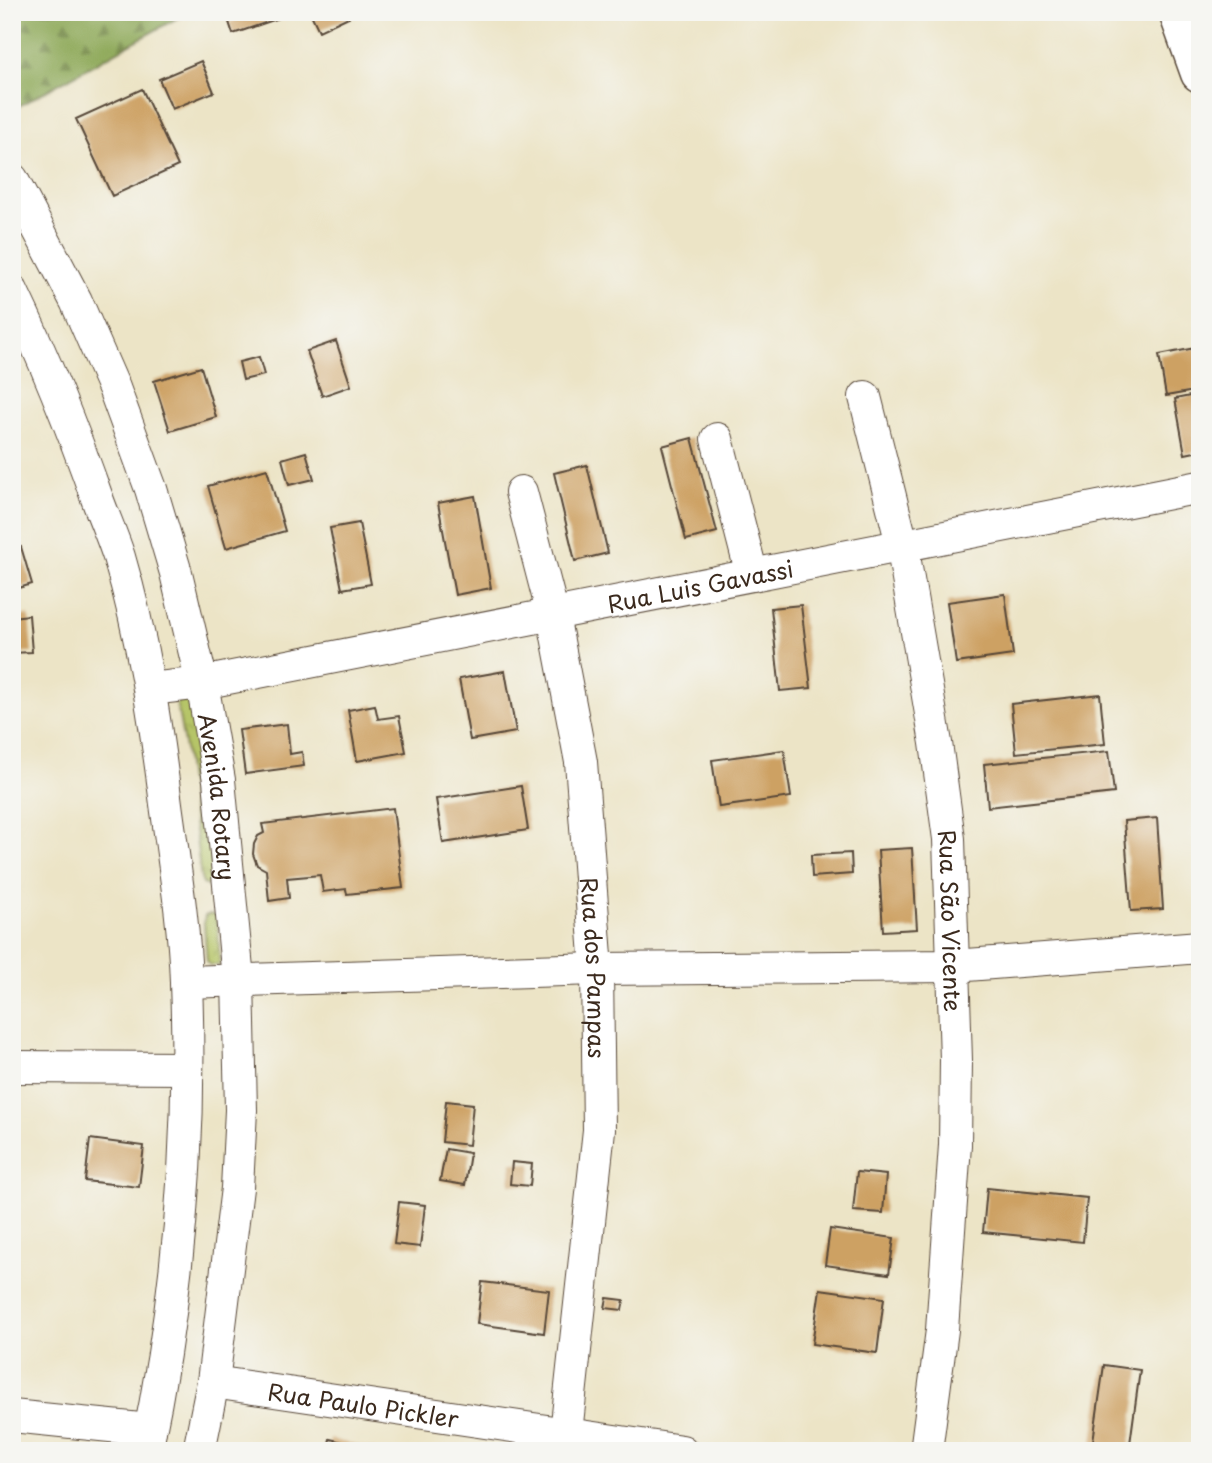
<svg xmlns="http://www.w3.org/2000/svg" width="1212" height="1463" font-family="'Playpen Sans',sans-serif">
  <style>
    .forest { fill: url(#forest-firs); stroke: #666a3d; stroke-width: 2 }
    .park { fill: url(#park-crowns); stroke: #787842; stroke-width: 2 }
    .building { fill: #cda163 }
    .lines { fill: none; stroke-linecap: round; stroke-linejoin: round }
    .street-casing { stroke: #564637; stroke-width: 34 }
    .secondary-casing { stroke: #564637; stroke-width: 41 }
    .street { stroke: #fff; stroke-width: 32 }
    .secondary { stroke: #fff; stroke-width: 38 }
    .labels { text-anchor: middle; dominant-baseline: central; stroke-width: 7; stroke-linejoin: round; paint-order: stroke }
    .street-label { font-size: 23px; fill: #3b2a1e; stroke: #f6f6f2 }
  </style>
  <defs>
    <pattern id="forest-firs" width="22" height="20" patternUnits="userSpaceOnUse" patternTransform="scale(1.75)"><rect width="22" height="20" fill="#90aa5c"/><path d="M5 1l3.5 6h-7zM16 11l3.5 6h-7z" fill="#778b4b"/></pattern>
    <pattern id="park-crowns" width="20" height="18" patternUnits="userSpaceOnUse" patternTransform="scale(1.75)"><rect width="20" height="18" fill="#b6c567"/><path d="M2 6a3 3 0 1 1 6 0M12 15a3 3 0 1 1 6 0" fill="none" stroke="#9da959"/></pattern>
  </defs>
  <rect width="100%" height="100%" fill="#f6f6f2"/>
  <filter id="ink" filterUnits="userSpaceOnUse"><feTurbulence type="fractalNoise" baseFrequency=".0143" numOctaves="2"/><feDisplacementMap in="SourceGraphic" scale="14" xChannelSelector="R" yChannelSelector="G"/><feConvolveMatrix kernelMatrix="1 2 1 2 8 2 1 2 1" color-interpolation-filters="sRGB"/></filter>
  <filter id="wash" filterUnits="userSpaceOnUse"><feTurbulence type="fractalNoise" baseFrequency=".00686" numOctaves="4" result="noise"/><feDisplacementMap in="SourceGraphic" scale="28" xChannelSelector="R" yChannelSelector="G"/><feGaussianBlur stdDeviation="1.57" result="paint"/><feColorMatrix in="noise" values="0 0 0 0 0 0 0 0 0 0 0 0 0 0 0 0 0 1.4 0 .05"/><feComposite in="paint" operator="in"/></filter>
  <g filter="url(#wash)">
    <rect width="100%" height="100%" fill="#ece4c6"/>
    <path class="forest" d="M12,12H188L17,107L12,99Z"/>
    <path class="park" d="M176,700H190L205,800L214,879L208,886L203,884L201,878L185,749Z
      M210,914L217,916L220,965H210L207,962L204,922L205,916Z"/>
    <g id="blocks">
      <path class="building" d="M257,12H294V13L233,34L229,22Z
        M310,12H359L319,31Z
        M201,61L214,92L172,109L159,79Z
        M142,89L178,166L112,196L76,119Z
        M336,341L351,386L322,396L307,351Z
        M1200,347V390L1166,396L1159,355Z
        M259,357L264,375L243,380L239,362Z
        M201,367L216,417L170,431L154,381Z
        M1200,394V451L1185,454L1175,399Z
        M692,438L717,532L686,540L662,446Z
        M306,452L314,479L289,485L282,459Z
        M587,465L608,553L575,561L554,473Z
        M267,469L285,531L226,548L208,486Z
        M475,496L491,588L455,595L438,503Z
        M359,523L371,584L342,589L330,528Z
        M21,547L32,584L12,590V549Z
        M1005,594L1013,655L956,663L947,602Z
        M801,605L811,688L780,691L771,608Z
        M29,615L32,652L12,653V617Z
        M505,671L516,732L470,740L459,679Z
        M1100,694L1105,744L1016,753L1011,704Z
        M375,705L378,719L399,716L406,752L357,761L348,710Z
        M287,724L290,754L302,752L304,766L245,774L239,730Z
        M784,750L791,797L719,807L712,760Z
        M1109,751L1114,793L988,807L984,764Z
        M521,786L528,830L443,843L436,799Z
        M393,808L403,888L347,894L346,889L323,892L320,875L287,878L289,898L269,901L266,870L257,865L253,854L254,844L258,836L264,833L262,824Z
        M1157,818L1163,909L1131,911L1124,821Z
        M912,848L917,929L883,931L878,850Z
        M851,853L852,874L812,877L811,855Z
        M446,1101L473,1104L469,1145L442,1142Z
        M90,1139L144,1146L139,1187L85,1181Z
        M446,1149L470,1153L465,1185L440,1181Z
        M512,1162L532,1164L530,1186L510,1184Z
        M857,1172L886,1175L883,1213L853,1211Z
        M987,1188L1087,1198L1083,1242L983,1232Z
        M399,1202L425,1205L420,1247L394,1244Z
        M830,1229L894,1238L889,1274L825,1265Z
        M482,1282L549,1290L544,1333L477,1324Z
        M820,1289L884,1298L877,1353L812,1344Z
        M607,1298L624,1300L622,1310L605,1308Z
        M1104,1365L1140,1370L1129,1451L1092,1448Z
        M330,1439L377,1450L376,1451H327Z"/>
    </g>
  </g>
  <g filter="url(#ink)">
    <use href="#blocks" fill-opacity="0" stroke="#564637" stroke-width="2"/>
    <g class="lines">
      <defs>
        <g id="street">
          <path id="s1" d="M12,179L76,301L114,388L151,489L176,573L202,683L219,780L238,979L241,1110L237,1188L213,1382L199,1451"/>
          <path d="M12,291C45,360 73,430 98,501C105,520 113,538 119,557C143,638 155,720 166,804C174,863 184,922 186,982C192,1139 179,1296 146,1451"/>
          <path id="s2" d="M865,397L902,544L936,743L949,839L956,1060L955,1145L942,1330L926,1451"/>
          <path d="M717,439L752,575"/>
          <path id="s3" d="M521,492L553,615L581,762L597,969L599,1130L564,1451"/>
          <path id="s4" d="M150,689L202,683L1200,487"/>
          <path d="M186,982L597,969L954,966L1200,947"/>
          <path d="M12,1067L187,1068"/>
          <path id="s5" d="M213,1382L682,1451"/>
          <path d="M12,1416L150,1430"/>
        </g>
        <path id="secondary" d="M1178,12L1200,73"/>
      </defs>
      <use href="#street" class="street-casing"/>
      <use href="#secondary" class="secondary-casing"/>
      <use href="#street" class="street"/>
      <use href="#secondary" class="secondary"/>
    </g>
  </g>
  <g class="labels">
    <g class="street-label">
      <text stroke="none"><textPath href="#s4" startOffset="560">Rua Luis Gavassi</textPath></text>
      <text stroke="none"><textPath href="#s1" startOffset="656">Avenida Rotary</textPath></text>
      <text stroke="none"><textPath href="#s2" startOffset="532">Rua São Vicente</textPath></text>
      <text stroke="none"><textPath href="#s3" startOffset="483">Rua dos Pampas</textPath></text>
      <text stroke="none"><textPath href="#s5" startOffset="152">Rua Paulo Pickler</textPath></text>
    </g>
  </g>
  <rect width="1212" height="1463" fill="none" stroke="#f6f6f2" stroke-width="42"/>
</svg>
